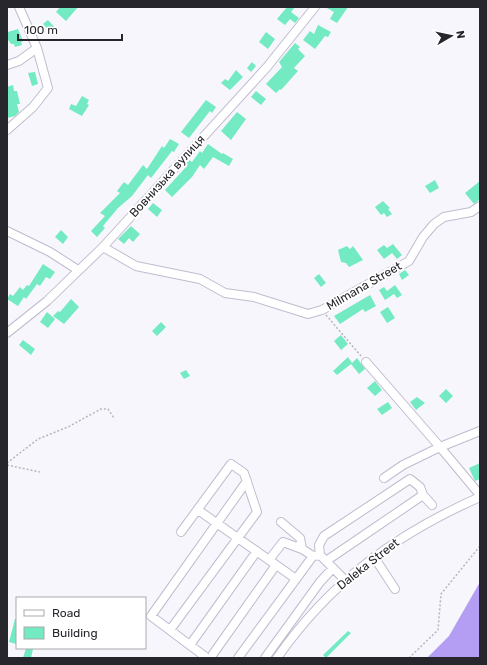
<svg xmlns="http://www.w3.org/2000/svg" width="487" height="665" font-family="Rubik,sans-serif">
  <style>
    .water { fill: #b49ef4 }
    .building { fill: #73eac2 }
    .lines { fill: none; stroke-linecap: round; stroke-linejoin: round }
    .minor-casing { stroke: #c0bcce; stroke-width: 10 }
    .path { stroke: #b7b6bd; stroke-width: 1.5; stroke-dasharray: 2 2; stroke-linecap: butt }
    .minor { stroke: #fff; stroke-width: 8 }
    .labels { text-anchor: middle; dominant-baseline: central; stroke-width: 4; stroke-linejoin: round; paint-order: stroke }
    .street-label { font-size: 12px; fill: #27262d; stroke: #fff }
  </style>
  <rect width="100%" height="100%" fill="#f7f6fd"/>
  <path class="water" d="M480,582V658H427L449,636Z"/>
  <path class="building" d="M60,7H78L66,21L56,12Z
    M287,7H295L291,12L299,18L295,23L290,19L285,25L277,19Z
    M325,7H348L337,23L330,19L334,12Z
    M48,20L58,31L54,35L43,24Z
    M318,25L331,32L328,37L325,36L315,49L303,40L310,31L314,34Z
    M18,29L23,41L21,42L22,45L15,47L14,44H11L8,40V32Z
    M266,32L275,39L268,49L259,42Z
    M295,43L300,47L298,49L305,56L294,68L298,71L281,90L280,89L276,93L266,84L282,67L279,62Z
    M252,62L256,66L251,72L247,68Z
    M236,70L243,77L230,90L221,83L225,79L228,81Z
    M35,72L38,84L32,86L28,73Z
    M13,85L14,91H17L20,104H17L19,112L15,116L7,118V87Z
    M256,91L266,99L261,105L251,97Z
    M82,96L89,100L87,104L89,105L82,116L69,109L71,104L76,106Z
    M206,100L216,107L212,113L210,111L189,138L181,132Z
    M237,112L246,119L231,140L221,131Z
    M170,139L179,144L174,152L172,151L151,178L148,175L132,196L118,208L103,226L105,228L97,237L91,231L105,216L100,213L120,193L117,191L124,182L128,185L143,165L147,169L162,146L164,148Z
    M208,144L222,154L223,153L233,159L229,166L213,157L204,169L200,165L192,177L172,197L165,190L186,167L185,165L189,160L192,162L200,151L202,153Z
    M435,180L439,188L430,193L425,186Z
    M480,181V199L474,204L465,193Z
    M383,201L390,208L388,209L392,214L387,217L384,213L381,215L375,207Z
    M153,203L162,210L157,217L148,209Z
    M131,226L140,234L133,242L129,238L124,244L118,239Z
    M61,230L68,237L63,244L55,237Z
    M393,244L402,255L397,259L392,253L384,259L377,250L384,245L387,248Z
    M347,246L350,249L353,246L363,260L349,267L346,263L341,262L338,250Z
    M43,264L55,272L50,279L46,277L40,286L37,284L26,299L24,297L18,306L7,299L10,294L13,296L20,287L23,290L27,285L29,286Z
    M405,270L409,275L402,280L399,274Z
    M319,274L326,283L321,287L314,278Z
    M395,285L402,295L397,298L394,294L385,300L379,290L384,287L387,291Z
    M370,295L376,306L365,312L363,309L340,324L334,316Z
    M71,299L79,307L64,324L53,316L58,311L60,312Z
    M388,307L395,318L387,323L380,312Z
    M47,312L55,319L48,328L40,322Z
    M161,322L166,327L157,336L152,331Z
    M341,335L348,344L341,350L334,341Z
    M23,340L35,349L31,355L19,345Z
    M348,357L352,363L357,358L365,369L359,374L351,364L337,375L333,371Z
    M186,370L190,376L184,379L180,373Z
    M375,381L382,390L375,396L367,388Z
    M446,389L453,396L446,403L439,396Z
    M417,397L425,403L416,410L410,402Z
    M388,402L392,408L382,415L377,409Z
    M480,463V479L475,481L469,468Z
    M15,619H17L16,644L9,642Z
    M348,631L351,633L326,658L323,655Z
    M26,648L33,649L31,658H23Z"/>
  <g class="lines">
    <defs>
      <path id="minor" d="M7,65L19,61L37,48
        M7,130L33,107L48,88L37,48L19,7
        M7,231L50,252L78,270
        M103,247L136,266L200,279L225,293L254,297L308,314L322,310L409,261L423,237L434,224L444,217L471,212L480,206
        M7,333L47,301L103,247L267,67L315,7
        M366,362L440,447L403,465L384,478
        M480,431L440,447L480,495
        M198,510L296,579
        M281,522L300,538L302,549
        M320,555L319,545L324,536L410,479L420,487L423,495
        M374,557L395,589
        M269,560L283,542L302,549L313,556
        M326,561L423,495L432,505
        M170,630L257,512L244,473L231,464L181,532
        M190,645L257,551
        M213,654L276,565
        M207,658L151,616L247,481
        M238,658L313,556L320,555L345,580
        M265,658L320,582L333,568
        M277,658C330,582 396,534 480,497"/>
    </defs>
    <use href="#minor" class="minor-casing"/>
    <path class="path" d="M326,315L361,356
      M7,463L38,439L68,427L101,409H108L114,418
      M7,465L40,472
      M409,658L438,630L441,594L480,546"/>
    <use href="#minor" class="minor"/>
  </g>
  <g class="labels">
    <g class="street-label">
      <text transform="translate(167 176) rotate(-48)">Вовнизька вулиця</text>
      <text transform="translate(364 286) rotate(-30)">Milmana Street</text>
      <text transform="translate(368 564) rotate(-38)">Daleka Street</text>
    </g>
  </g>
  <rect width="487" height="665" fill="none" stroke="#27262d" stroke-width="16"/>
  <rect x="16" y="597" width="130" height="52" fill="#ffffff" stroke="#a9a8ab"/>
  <rect x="24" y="610" width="20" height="6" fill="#ffffff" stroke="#a9a8ab"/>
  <text x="52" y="617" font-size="12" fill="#27262d">Road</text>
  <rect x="24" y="627" width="20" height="12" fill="#73eac2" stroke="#a9a8ab"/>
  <text x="52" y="637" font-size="12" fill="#27262d">Building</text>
  <g transform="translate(451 36) rotate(81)" stroke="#ffffff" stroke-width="3" paint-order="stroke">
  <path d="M0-3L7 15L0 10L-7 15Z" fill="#27262d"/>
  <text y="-6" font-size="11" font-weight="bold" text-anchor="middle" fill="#27262d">N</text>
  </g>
  <path d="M18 34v6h104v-6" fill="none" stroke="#27262d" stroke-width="2"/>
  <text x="24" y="34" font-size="12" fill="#27262d" stroke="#ffffff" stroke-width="3" paint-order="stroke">100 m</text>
</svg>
